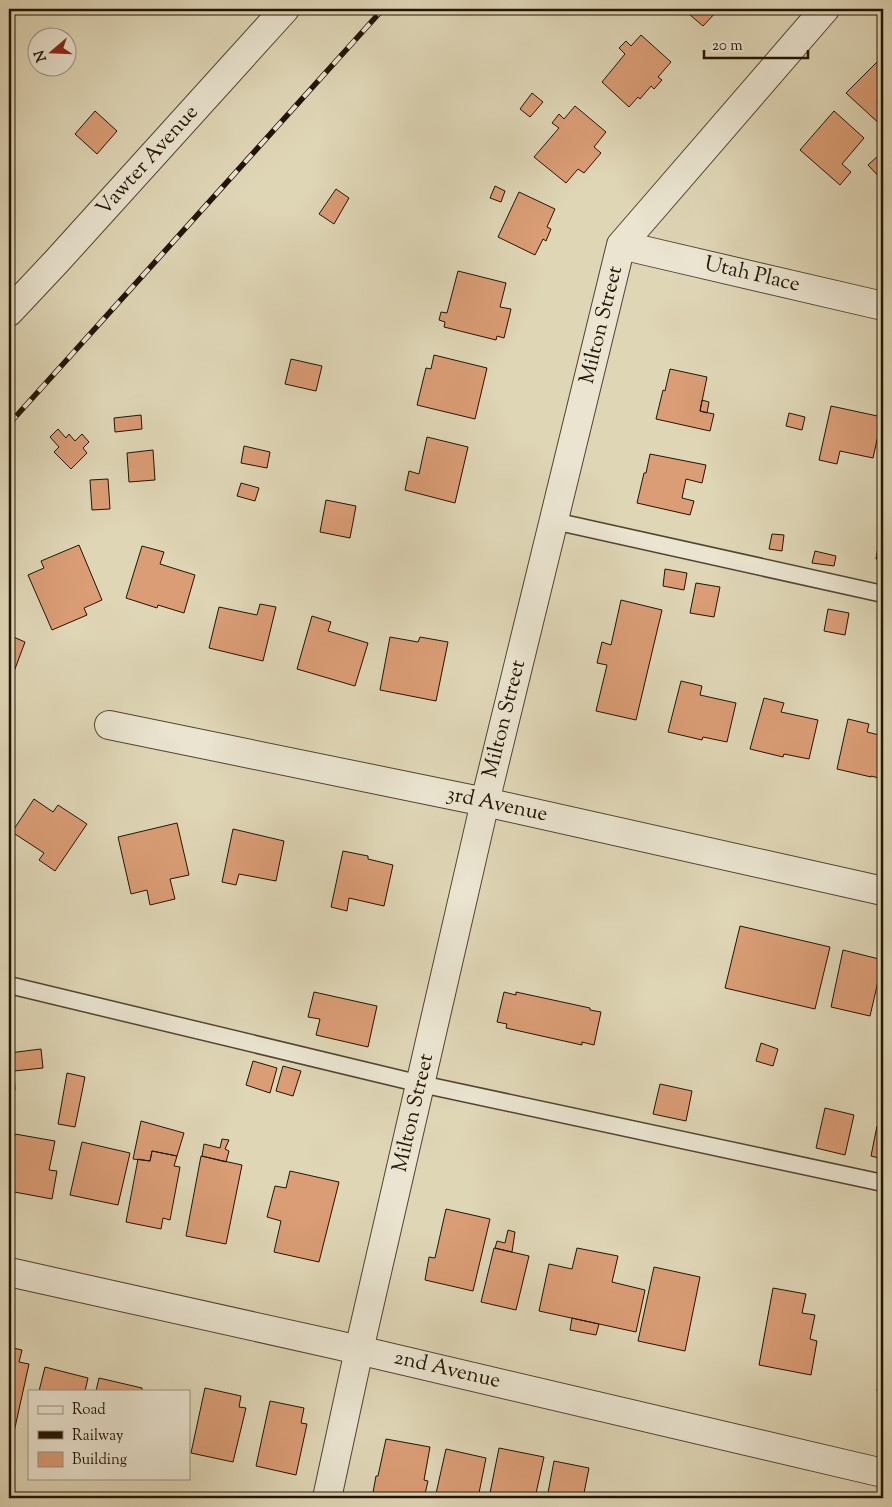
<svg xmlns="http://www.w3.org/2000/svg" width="892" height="1507" font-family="'Sorts Mill Goudy',serif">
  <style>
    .building { fill: #da9d75; stroke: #221402 }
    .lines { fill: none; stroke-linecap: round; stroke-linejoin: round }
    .lane-casing { stroke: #51442f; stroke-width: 19 }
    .street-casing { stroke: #51442f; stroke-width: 30 }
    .lane { stroke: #eae4d0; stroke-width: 16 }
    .street { stroke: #eae4d0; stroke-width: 28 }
    .rail-casing { stroke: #221402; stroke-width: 5.5 }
    .rail { stroke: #eae4d0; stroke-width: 4; stroke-dasharray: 11; stroke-linecap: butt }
    .labels { text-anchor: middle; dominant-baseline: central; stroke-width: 4; stroke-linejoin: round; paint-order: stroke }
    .street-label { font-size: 21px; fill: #221402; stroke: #eae4d0 }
  </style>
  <rect width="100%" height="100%" fill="#dfd6b6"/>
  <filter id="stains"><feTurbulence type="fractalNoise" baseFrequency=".004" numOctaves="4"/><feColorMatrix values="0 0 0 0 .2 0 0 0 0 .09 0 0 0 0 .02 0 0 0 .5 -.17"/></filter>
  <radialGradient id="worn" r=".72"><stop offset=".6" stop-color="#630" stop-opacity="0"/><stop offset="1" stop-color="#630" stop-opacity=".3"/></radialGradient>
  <path class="building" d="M683,9H719L703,26Z
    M641,35L671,62L658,77L662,80L654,89L651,86L640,99L638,97L629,107L602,82L625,54L619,48L626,41L631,46Z
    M883,56V127L846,93Z
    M532,93L543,102L530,117L520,109Z
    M575,106L606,132L594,147L601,153L584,173L578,169L566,183L534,157L559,128L552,123L559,114L564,119Z
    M95,111L117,131L97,154L75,134Z
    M834,111L864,138L842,164L851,172L840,185L800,150Z
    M879,155L883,159V178L882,180L868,165Z
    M495,186L505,191L501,202L490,198Z
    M336,189L349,198L334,224L319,214Z
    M519,192L555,209L547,227L551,229L546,241L543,239L535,255L498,237Z
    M458,271L506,283L500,307L511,309L504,338L497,336L496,340L444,327L445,322L439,320L441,312L447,313Z
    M434,355L487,368L475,419L417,405L426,368L431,369Z
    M291,359L322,366L316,391L285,384Z
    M670,369L707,377L700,411L714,414L710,431L656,419L663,390L665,391Z
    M702,400L709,402L707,413L700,411Z
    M831,406L882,417L873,458L840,451L837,464L819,460Z
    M789,413L805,417L802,430L786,426Z
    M141,415L142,429L115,432L114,418Z
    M58,429L66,438L69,434L75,441L82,434L89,442L83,448L87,453L71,469L54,452L59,447L50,437Z
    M427,437L468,447L455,503L405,490L409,471L419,474Z
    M244,446L270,452L267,468L241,463Z
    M153,450L155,480L129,482L127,453Z
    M650,454L706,465L702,483L686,479L682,498L694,501L690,515L637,503L644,473H646Z
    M108,479L110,509L92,510L90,480Z
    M241,483L259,488L255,501L237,496Z
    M326,500L356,506L350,538L320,532Z
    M881,528H883V560L876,559Z
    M772,534L784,535L782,551L769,549Z
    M79,545L102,600L84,608L87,615L52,630L28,575L44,568L41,561Z
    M142,546L164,552L160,564L195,575L184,613L158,605L157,608L126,598Z
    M815,551L836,556L834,566L812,563Z
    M665,569L687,573L684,590L663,586Z
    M696,583L720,587L714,617L690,613Z
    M621,600L662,610L636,720L596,711L607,665L597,663L602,642L611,645Z
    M260,604L276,607L263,661L209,648L219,607L257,615Z
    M828,609L849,613L845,635L824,631Z
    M312,616L331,622L328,631L368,643L355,686L297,669Z
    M880,621H883V631H878Z
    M9,635L25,642L9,685Z
    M390,637L418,642L420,637L448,642L436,701L380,690Z
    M681,681L702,686L700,695L736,703L727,742L703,737L702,740L668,732Z
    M764,698L784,703L781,712L818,720L809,759L784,754L783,757L750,749Z
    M848,719L869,724L867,732L883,736V779L871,776V777L837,769Z
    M34,799L53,812L58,805L87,824L55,871L39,860L44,853L12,832Z
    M177,823L189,875L170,879L175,899L150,905L147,890L131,894L118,837Z
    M233,829L284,841L276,881L239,874L236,885L222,882Z
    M343,851L368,856V859L393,865L384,906L349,898L347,911L331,907Z
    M740,926L830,947L815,1009L725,988Z
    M843,950L883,960L870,1016L831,1007Z
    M314,992L377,1006L368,1047L316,1035L320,1019L308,1017Z
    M504,992L516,995V992L590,1008V1010L601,1012L594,1045L582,1042V1045L506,1028L507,1024L497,1022Z
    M761,1043L778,1049L773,1066L756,1061Z
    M41,1049L43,1068L14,1071L15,1090L9,1091V1053Z
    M253,1061L277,1068L270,1093L246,1085Z
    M283,1066L301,1071L293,1096L276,1091Z
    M67,1073L85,1077L75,1127L58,1124Z
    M660,1084L692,1091L686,1121L653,1114Z
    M825,1108L854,1115L845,1155L816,1148Z
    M141,1121L184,1133L177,1156L152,1151L150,1161L133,1159Z
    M877,1126L883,1128V1159L871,1156Z
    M15,1134L55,1141L49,1170L57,1171L52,1199L9,1191V1164Z
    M222,1139L229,1140L225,1149L229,1151L226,1162L202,1156L204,1144L220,1148Z
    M82,1142L130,1153L118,1205L70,1195Z
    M152,1151L177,1156L174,1166L180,1167L170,1220L163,1218L161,1229L126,1222L138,1159L150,1161Z
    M201,1156L242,1165L226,1244L186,1236Z
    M290,1171L339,1182L319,1262L274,1252L281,1221L267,1217L275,1186L286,1188Z
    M446,1209L490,1219L473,1291L425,1280L429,1257L435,1258Z
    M508,1230L515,1232L512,1252L495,1248L497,1241L505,1243Z
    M494,1248L529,1256L516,1310L481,1302Z
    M577,1248L618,1256L612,1282L645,1290L636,1332L539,1311L549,1264L572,1269Z
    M654,1267L700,1277L685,1351L638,1341Z
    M773,1288L806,1294L802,1313L815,1315L810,1339L817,1341L811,1375L759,1365Z
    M572,1318L599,1324L596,1335L570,1330Z
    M9,1347L22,1350L19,1362L29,1364L14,1432L9,1431Z
    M883,1360V1393L877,1391Z
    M45,1367L88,1378L85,1391H39Z
    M99,1378L142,1388V1391H96Z
    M205,1388L241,1396L239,1407L246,1408L233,1462L191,1453Z
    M270,1401L304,1408L301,1423L307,1424L296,1475L256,1466Z
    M386,1439L430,1447L424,1480L428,1481L424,1498H372L376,1476H378Z
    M499,1448L544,1457L535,1498H489Z
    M446,1449L486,1458L478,1498H435Z
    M554,1461L589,1468L583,1498H586H547Z"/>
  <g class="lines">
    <defs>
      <path id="lane" d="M554,521L883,594
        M9,985L421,1084L883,1183"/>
      <path id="street" d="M621,245L883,306
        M9,312L56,262L285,9
        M109,725L485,802L883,891
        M9,1272L337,1345L883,1473
        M327,1498L359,1350L485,802L621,245L825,9"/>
    </defs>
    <use href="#lane" class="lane-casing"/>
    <use href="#street" class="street-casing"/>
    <use href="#lane" class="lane"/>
    <use href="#street" class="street"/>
    <defs>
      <path id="rail" d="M9,424L383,9"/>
    </defs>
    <use href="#rail" class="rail-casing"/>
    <use href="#rail" class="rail"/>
  </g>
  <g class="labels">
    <g class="street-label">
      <text transform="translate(148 161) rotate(-48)">Vawter Avenue</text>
      <text transform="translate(752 275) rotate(13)">Utah Place</text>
      <text transform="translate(602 325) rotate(-76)">Milton Street</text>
      <text transform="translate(505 719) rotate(-76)">Milton Street</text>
      <text transform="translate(497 805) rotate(12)">3rd Avenue</text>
      <text transform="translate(414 1113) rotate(-77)">Milton Street</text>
      <text transform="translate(447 1370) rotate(13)">2nd Avenue</text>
    </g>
  </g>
  <rect width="892" height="1507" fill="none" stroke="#dfd6b6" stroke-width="30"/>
  <rect x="10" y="10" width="872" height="1487" fill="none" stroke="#221402" stroke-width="2.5"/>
  <rect x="15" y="15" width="862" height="1477" fill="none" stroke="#221402"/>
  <rect x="28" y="1390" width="162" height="90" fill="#eae4d0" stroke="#9a917e"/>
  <rect x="38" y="1406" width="25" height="8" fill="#eae4d0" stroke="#9a917e"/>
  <text x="72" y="1414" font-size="15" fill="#221402">Road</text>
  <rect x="38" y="1431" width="25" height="8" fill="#221402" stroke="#9a917e"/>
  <text x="72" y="1440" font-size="15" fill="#221402">Railway</text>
  <rect x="38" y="1452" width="25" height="15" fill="#da9d75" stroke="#9a917e"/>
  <text x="72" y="1464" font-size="15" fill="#221402">Building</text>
  <g transform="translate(52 52) rotate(251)"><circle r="24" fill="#eae4d0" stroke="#9a917e"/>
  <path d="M0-4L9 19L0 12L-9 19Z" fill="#8f2418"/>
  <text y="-8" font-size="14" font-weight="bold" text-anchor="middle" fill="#221402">N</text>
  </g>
  <path d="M704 50v8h104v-8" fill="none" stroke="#221402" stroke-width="2.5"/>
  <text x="712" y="50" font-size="15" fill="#221402" stroke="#eae4d0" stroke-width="4" paint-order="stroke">20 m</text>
  <rect width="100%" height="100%" filter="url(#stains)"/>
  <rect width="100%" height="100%" fill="url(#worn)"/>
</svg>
